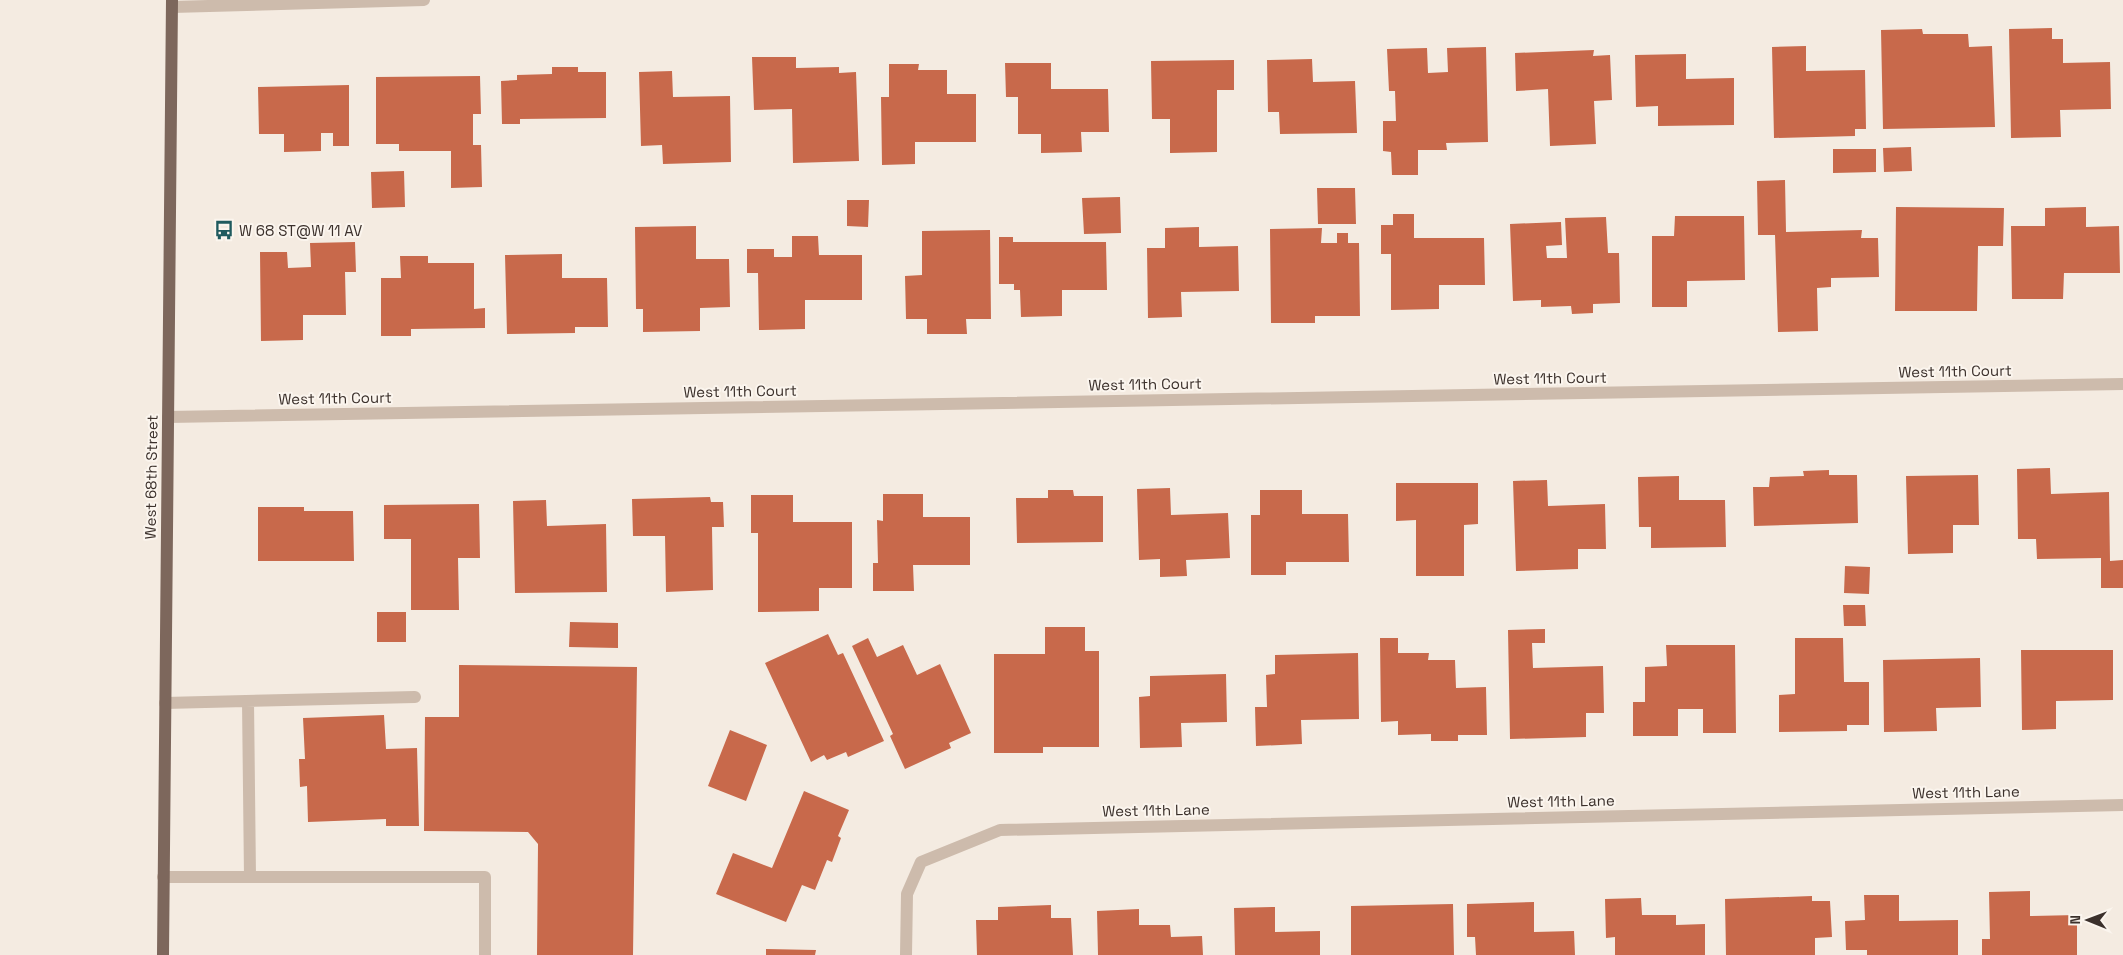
<svg xmlns="http://www.w3.org/2000/svg" width="2123" height="955" font-family="'Space Grotesk',sans-serif">
  <style>
    .building { fill: #c8694b }
    .lines { fill: none; stroke-linecap: round; stroke-linejoin: round }
    .minor { stroke: #cdbbac; stroke-width: 12 }
    .major { stroke: #7d675c; stroke-width: 12 }
    .labels { text-anchor: middle; dominant-baseline: central; stroke-width: 4; stroke-linejoin: round; paint-order: stroke }
    .poi-label { font-size: 15px; fill: #3b302b; stroke: #fbf5ee; text-anchor: start }
    .street-label { font-size: 15px; fill: #3b302b; stroke: #fbf5ee }
  </style>
  <rect width="100%" height="100%" fill="#f4ebe1"/>
  <path class="building" d="M2052,28V39H2063V63L2110,62L2111,109L2060,110L2061,137L2011,138L2009,29Z
    M1922,29L1923,34H1968L1969,47L1992,46L1995,127L1883,129L1881,30Z
    M1806,46V71L1865,70L1866,129H1855V136L1774,138L1772,47Z
    M1486,47L1488,142L1446,143L1447,150H1418V175H1392L1391,152L1383,151V121H1396L1395,91H1389L1387,49L1427,48L1428,73L1448,72L1447,48Z
    M1594,50L1593,56L1610,55L1612,100L1594,101L1596,144L1550,146L1548,89L1516,91L1515,53Z
    M1686,54V79L1734,78V125L1658,126V106L1636,107L1635,55Z
    M752,57H796V68L839,67V73L856,72L859,161L793,163L792,109L754,110Z
    M1312,59L1313,82L1355,81L1357,133L1280,134L1279,112H1268L1267,60Z
    M1234,60V90H1217V152L1170,153V119H1152L1151,61Z
    M1005,63H1051V89H1108L1109,132H1081L1082,152L1041,153V134H1018V97H1006Z
    M889,64H919L918,70H947V94H976V142H915V164L882,165L881,97H889Z
    M552,67H578V72H606V118L520,119V124H502L501,81L517,80V75L552,74Z
    M672,71L673,97L730,96L731,162L663,164L662,145L641,146L639,72Z
    M480,76L481,114H473V145H481L482,187L451,188V151H399V144H376V77Z
    M349,85V146H333V133H321V151L284,152V134H259L258,87Z
    M1911,147L1912,171L1884,172L1883,148Z
    M1833,149H1876V172L1833,173Z
    M404,171L405,207L372,208L371,172Z
    M1785,180L1786,232L1862,230L1861,238H1878L1879,277L1831,278V287L1817,288L1818,331L1778,332L1775,235H1758L1757,181Z
    M1317,188H1355L1356,224H1318Z
    M1120,197L1121,233L1084,234L1082,198Z
    M847,200H869L868,227L847,226Z
    M1896,207L2004,208L2003,246H1978L1977,311H1895Z
    M2086,207V227L2119,226L2120,273H2064L2063,299H2012L2011,226H2045V208Z
    M1393,214H1414V238H1484L1485,285H1439V309L1391,310V254H1381V225H1393Z
    M1675,216H1744L1745,280L1687,281V307H1652V236H1674Z
    M1606,217L1608,253H1619L1620,303L1593,304V313L1572,314L1571,306L1541,307V300L1513,301L1510,224L1561,222L1562,245L1546,246L1547,258H1567L1565,218Z
    M696,226V259H729L730,307L700,308V331L643,332V309H636L635,227Z
    M1199,227V247L1238,246L1239,291L1181,292L1182,317L1148,318L1147,248H1165V228Z
    M1322,228L1321,243H1337V233H1348V243H1359L1360,316H1315V323H1271L1270,229Z
    M990,230L991,319H966L967,334H927V319H906L905,276L922,275V231Z
    M792,236H818L819,255H862V300H805V329L759,330L758,273H747V249H774V257H792Z
    M999,237H1013V242H1106L1107,290H1062V316L1021,317L1020,290H1014V284H999Z
    M355,242L356,272H345L346,315H303V340L261,341L260,252H287L288,268L311,267L310,243Z
    M562,254V278H607L608,327H575V333L507,334L505,255Z
    M400,256H428V263H474V309L485,308V328L411,329V336H381V278H401Z
    M2050,468L2051,494L2109,492L2110,561L2123,560V588H2101V558L2037,559L2036,539H2018L2017,469Z
    M1829,470V475H1857L1858,523L1754,526L1753,487H1769L1770,477L1804,476L1803,471Z
    M1978,475L1979,525H1953V553L1908,554L1906,476Z
    M1679,476V500H1725L1726,547L1651,548V527H1639L1638,477Z
    M1547,480L1548,506L1605,504L1606,549H1578V569L1516,571L1513,481Z
    M1396,483H1478V524L1464,525V576H1416V520L1396,521Z
    M1170,488L1171,515L1228,513L1230,558L1186,560L1187,576L1160,577V559L1139,560L1137,489Z
    M1048,490H1073L1074,496H1103V542L1017,543L1016,498H1048Z
    M1260,490H1302V514H1348L1349,562H1286V575H1251V515H1260Z
    M883,494H923V517H970V565H913L914,591H873V563H878L877,520L883,521Z
    M751,495H793V522H852V588H819V611L758,612V533H751Z
    M710,497L711,502H723L724,527H712L713,590L666,592L665,536H633L632,499Z
    M546,500L547,526L606,524L607,592L515,593L513,501Z
    M479,504L480,558H458L459,610H411V539H384V505Z
    M258,507H304V511H353L354,561H258Z
    M1845,566L1870,567L1869,594L1844,593Z
    M1843,605H1865L1866,626H1844Z
    M377,612H406V642H377Z
    M570,622L618,623V648L569,647Z
    M1045,627H1085V651H1099V747H1043V753H994V654H1045Z
    M1545,629V643H1532L1533,668L1603,666L1604,713H1586V737L1510,739L1508,630Z
    M828,634L838,655L843,653L884,741L848,757L846,752L827,760L824,755L811,762L765,663Z
    M868,638L877,657L903,645L917,675L940,664L971,733L949,743L951,748L905,769L890,736L893,734L852,646Z
    M1380,638H1398V653H1429L1428,660H1455L1456,688L1486,687L1487,735H1458V741H1431V734L1398,735V721L1381,722Z
    M1795,638H1843L1844,682H1869V725H1847V731L1779,732V695L1795,694Z
    M1666,645H1735L1736,733H1703V709H1678V736H1633V702H1645V667L1667,666Z
    M2021,650H2113V700L2056,701V729L2022,730Z
    M1358,653L1359,719L1301,720L1302,744L1256,746L1255,707H1267L1266,675L1275,674V655Z
    M1980,658L1981,707L1936,708L1937,731L1884,732L1883,660Z
    M459,665L637,667L633,955H537L538,844L528,832L424,831L425,717H459Z
    M1226,674L1227,722L1181,723L1182,747L1140,748L1139,697L1150,696V676Z
    M384,715L386,749L417,748L419,826H386V819L308,822L307,786L300,787L299,759H305L303,718Z
    M730,730L767,745L746,801L708,786Z
    M804,791L849,810L838,836L841,838L832,862L827,860L815,890L802,885L786,922L716,894L733,853L772,868Z
    M2030,891V916L2077,915V955H1982V939H1990L1989,892Z
    M1864,895H1899V921L1958,920V955H1867V950H1846L1845,921L1865,920Z
    M1812,896V901H1830L1832,937L1815,938V955H1726L1725,899Z
    M1641,898L1642,915H1676V925L1705,924V955H1615V937L1606,938L1605,899Z
    M1534,902V932L1574,931L1575,955H1476L1475,937H1467V904Z
    M1453,904L1454,955H1351V906Z
    M1051,905V918H1071L1073,955H977L976,920H998V907Z
    M1275,907V932L1320,931V955H1235L1234,908Z
    M1139,909V925H1170L1171,937L1202,936L1203,955H1098L1097,911Z
    M766,949L816,950L815,955H766Z"/>
  <g class="lines">
    <path class="minor" d="M172,7L424,0
      M168,417L2123,384
      M248,701L250,877
      M165,703L415,697
      M163,877H485V955
      M906,955L907,894L921,862L1000,830L2123,805"/>
    <path class="major" d="M163,955L172,0"/>
  </g>
  <defs>
    <symbol id="bus-bare" viewBox="-9 -9 18 18"><path d="M-5-6H5V4H4V6H2V4H-2V6H-4V4H-5ZM-3.5-4V0h7V-4ZM-3.5 1.2v1.5H-2V1.2ZM2 1.2v1.5H3.5V1.2Z" fill="#1f5a5e" stroke="#fbf5ee" stroke-width="2.5" paint-order="stroke"/></symbol>
  </defs>
  <g fill-rule="evenodd">
    <use href="#bus-bare" x="210" y="216" width="28" height="28"/>
  </g>
  <g class="labels">
    <g class="poi-label">
      <text x="239" y="230">W 68 ST@W 11 AV</text>
    </g>
    <g class="street-label">
      <text transform="translate(1955 371) rotate(-1)">West 11th Court</text>
      <text transform="translate(1550 378) rotate(-1)">West 11th Court</text>
      <text transform="translate(1145 384) rotate(-1)">West 11th Court</text>
      <text transform="translate(740 391) rotate(-1)">West 11th Court</text>
      <text transform="translate(335 398) rotate(-1)">West 11th Court</text>
      <text transform="translate(151 477) rotate(-89)">West 68th Street</text>
      <text transform="translate(1966 792) rotate(-1)">West 11th Lane</text>
      <text transform="translate(1561 801) rotate(-1)">West 11th Lane</text>
      <text transform="translate(1156 810) rotate(-1)">West 11th Lane</text>
    </g>
  </g>
  <g transform="translate(2088 920) rotate(271)" stroke="#fbf5ee" stroke-width="4" paint-order="stroke">
  <path d="M0-4L9 19L0 12L-9 19Z" fill="#3b302b"/>
  <text y="-8" font-size="14" font-weight="bold" text-anchor="middle" fill="#3b302b">N</text>
  </g>
</svg>
